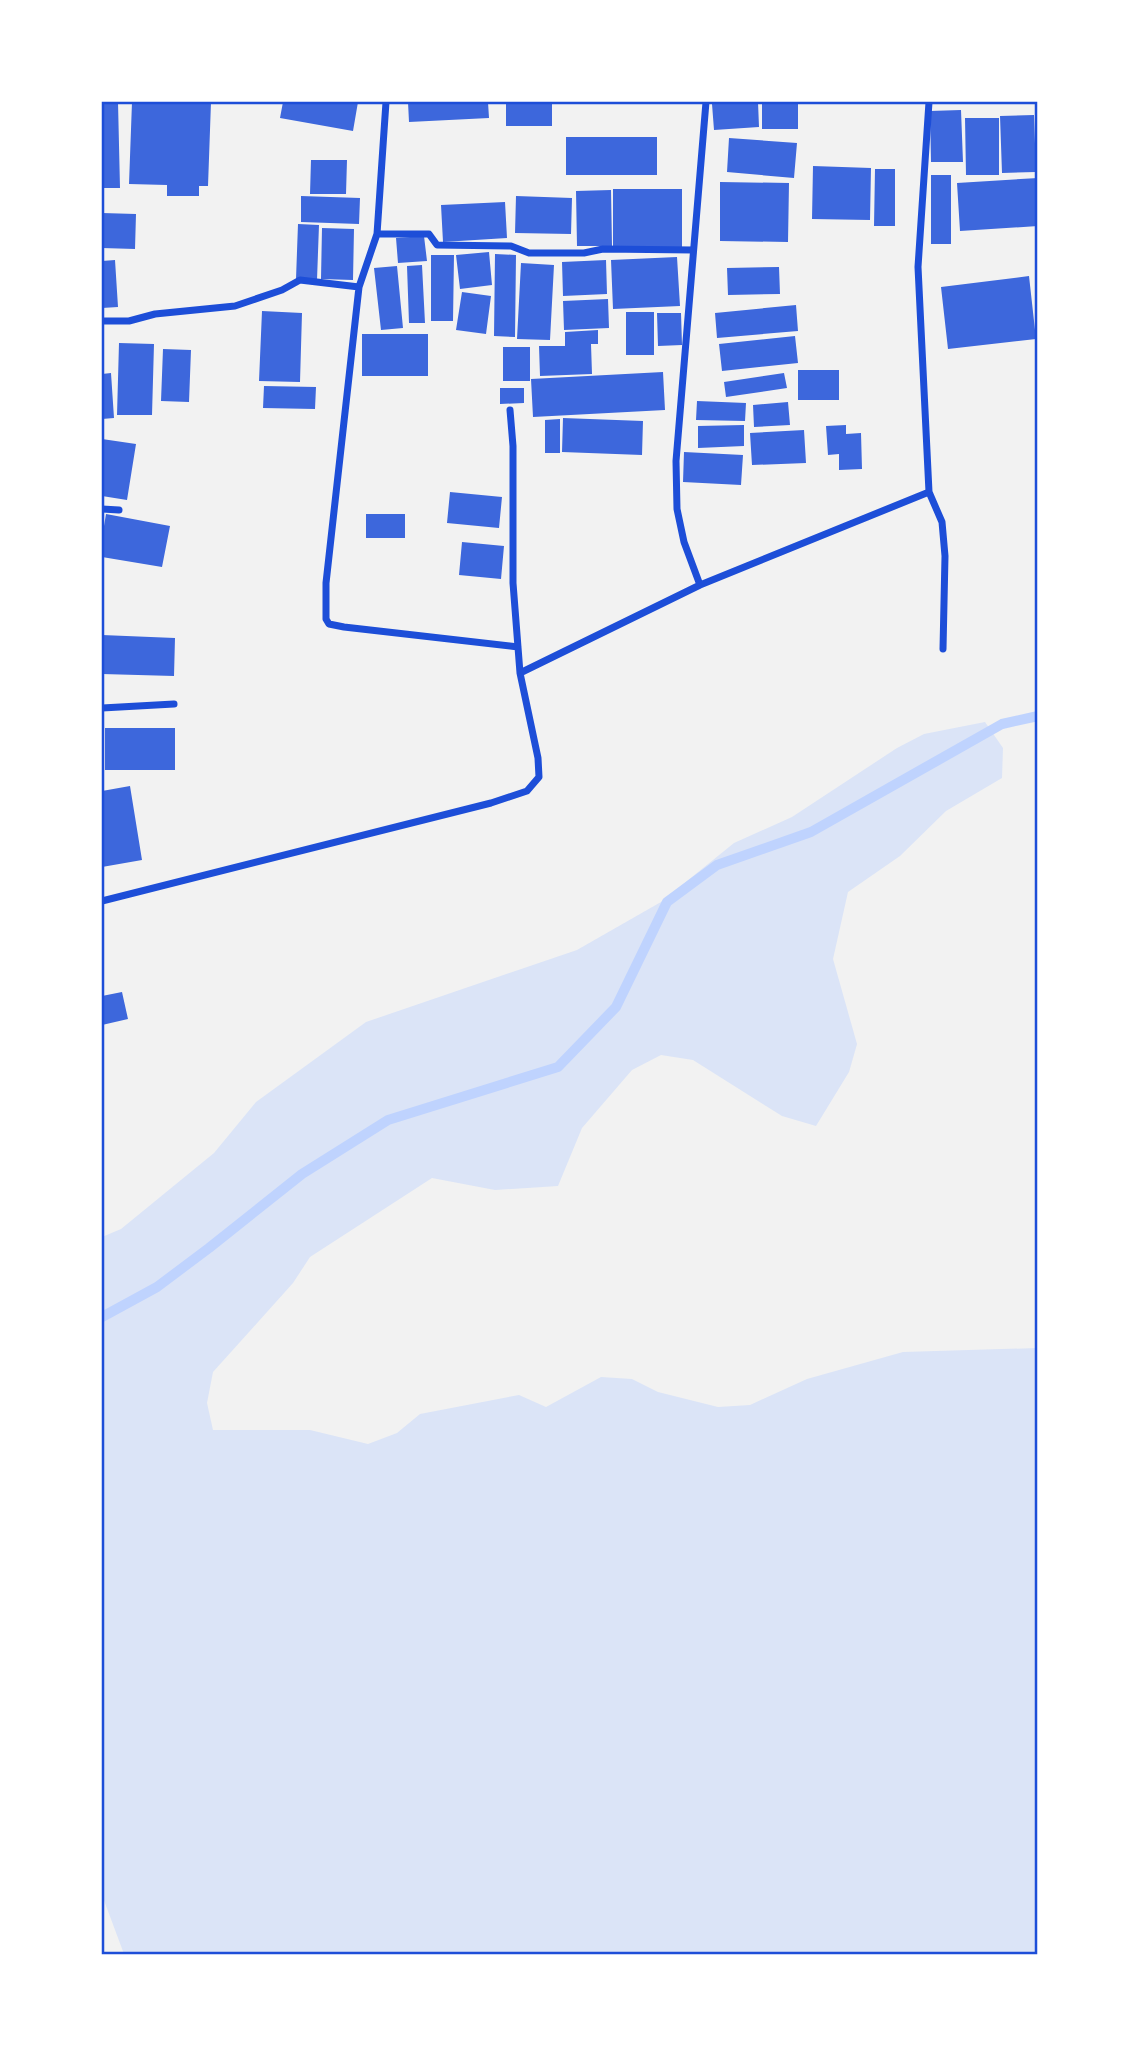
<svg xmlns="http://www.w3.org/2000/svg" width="1139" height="2056" font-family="'Noto Sans',sans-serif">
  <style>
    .green { fill: #dbe4f7 }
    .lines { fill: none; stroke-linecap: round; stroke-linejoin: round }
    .stream { stroke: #bfd3fe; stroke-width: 10 }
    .building { fill: #3d67dc }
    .minor { stroke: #1d4ed8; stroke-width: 7 }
    .neatline { fill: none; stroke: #1d4ed8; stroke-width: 2.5 }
  </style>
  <rect width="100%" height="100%" fill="#f2f2f2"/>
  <path class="green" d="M985,722L1003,748L1002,778L946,811L900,856L848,892L833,959L857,1044L849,1072L816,1126L782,1116L693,1060L661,1055L632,1070L582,1128L558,1186L495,1190L432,1178L310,1257L293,1283L213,1372L207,1403L213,1430H310L368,1444L397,1433L420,1414L519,1395L546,1407L601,1377L632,1379L658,1392L718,1407L750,1405L807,1379L903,1352L1037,1348V1954H124L102,1895V1237L121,1229L214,1153L256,1102L366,1022L577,950L661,902L734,843L792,817L897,748L924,734Z"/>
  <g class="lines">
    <path class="stream" d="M102,1317L157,1287L209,1248L302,1174L388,1120L558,1067L616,1007L667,902L717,865L811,832L1002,724L1038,716"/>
  </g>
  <path class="building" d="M102,102H118L120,188H102Z
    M132,102H211L208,186H199V196H167V185L129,184Z
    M283,102H358L353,131L280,118Z
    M408,102H488L489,118L409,122Z
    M506,102H552V126H506Z
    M758,102L759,127L714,130L712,104Z
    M762,102H798V129H762Z
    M961,110L963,162H931L930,111Z
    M1034,115L1036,172L1002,173L1000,116Z
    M965,118H999V175H966Z
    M566,137H657V175H566Z
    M729,138L797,143L794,178L727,172Z
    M311,160H347L346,194H310Z
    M813,166L871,168L870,220L812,219Z
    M875,169H895V226H874Z
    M931,175H951V244H931Z
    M1038,178V226L960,231L957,183Z
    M720,182L789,183L788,242L720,241Z
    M613,189H682V247H613Z
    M611,190L612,246H577L576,191Z
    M301,196L360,198L359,224L301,222Z
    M516,196L572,198L571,234L515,233Z
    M505,202L507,238L443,242L441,205Z
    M102,213L136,214L135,249L102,248Z
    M298,224L319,225L317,280L296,279Z
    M322,228L354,229L353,280L321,279Z
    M424,236L427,261L398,263L396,238Z
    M489,252L492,285L460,289L456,255Z
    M495,254L516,255L515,337L494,336Z
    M431,255H454L453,321H431Z
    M677,257L680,306L613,309L611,260Z
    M115,260L118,307L102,308V261Z
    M606,260L607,294L563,296L562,262Z
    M521,263L554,265L550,340L517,339Z
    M422,265L425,323H409L407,266Z
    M397,266L403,328L381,330L374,268Z
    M779,267L780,294L728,295L727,268Z
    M1029,276L1036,339L948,349L941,287Z
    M462,292L491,296L486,334L456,330Z
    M608,299L609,328L564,330L563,301Z
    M796,305L798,331L717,338L715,313Z
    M262,311L302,313L300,382L259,381Z
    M626,312H654V355H626Z
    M657,313H681L682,345L658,346Z
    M598,330V344H591L592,374L540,376L539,346H565V332Z
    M362,334H428V376H362Z
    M795,336L798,363L722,371L719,344Z
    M119,343L154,344L152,415H117Z
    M503,347H530V381H503Z
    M163,349L191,350L189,402L161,401Z
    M798,370H839V400H798Z
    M663,372L665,410L533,417L531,379Z
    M111,373L114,418L102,419V374Z
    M784,373L787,388L726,397L724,382Z
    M264,386L316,387L315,409L263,408Z
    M500,388H524V403L500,404Z
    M697,401L746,403L745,421L696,420Z
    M788,402L790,425L754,427L753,405Z
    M563,418L643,421L642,455L562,452Z
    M560,419V453H545V420Z
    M744,425V446L698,448V426Z
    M846,425V434L861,433L862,469L839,470V454L828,455L826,426Z
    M804,430L806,463L752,465L750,433Z
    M102,439L136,444L127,500L102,496Z
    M684,452L743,455L741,485L683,482Z
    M450,492L502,497L499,528L447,523Z
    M106,514L170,526L162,567L102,557V538Z
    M366,514H405V538H366Z
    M462,542L504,546L501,579L459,575Z
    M102,635L175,638L174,676L102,674Z
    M105,728H175V770H105Z
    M130,786L142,860L102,867V791Z
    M122,992L128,1019L102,1025V996Z"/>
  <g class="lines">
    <path class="minor" d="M386,102L377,234L359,287L326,583V619L329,624L344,627L518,647
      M929,102L918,267L929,492L942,522L945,556L943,649
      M377,234H429L437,245L511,246L529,253H584L603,249L693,250
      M102,321H129L155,314L235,306L282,290L300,280L359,287
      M510,410L513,446V583L520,673
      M102,509L119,510
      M700,585L684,542L677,509L676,461L706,102
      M102,708L174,704
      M102,901L491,803L527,791L539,777L538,758L520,673L700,585L929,492"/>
  </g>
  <rect width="1139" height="2056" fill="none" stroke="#ffffff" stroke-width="206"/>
  <rect x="103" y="103" width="933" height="1850" class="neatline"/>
</svg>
